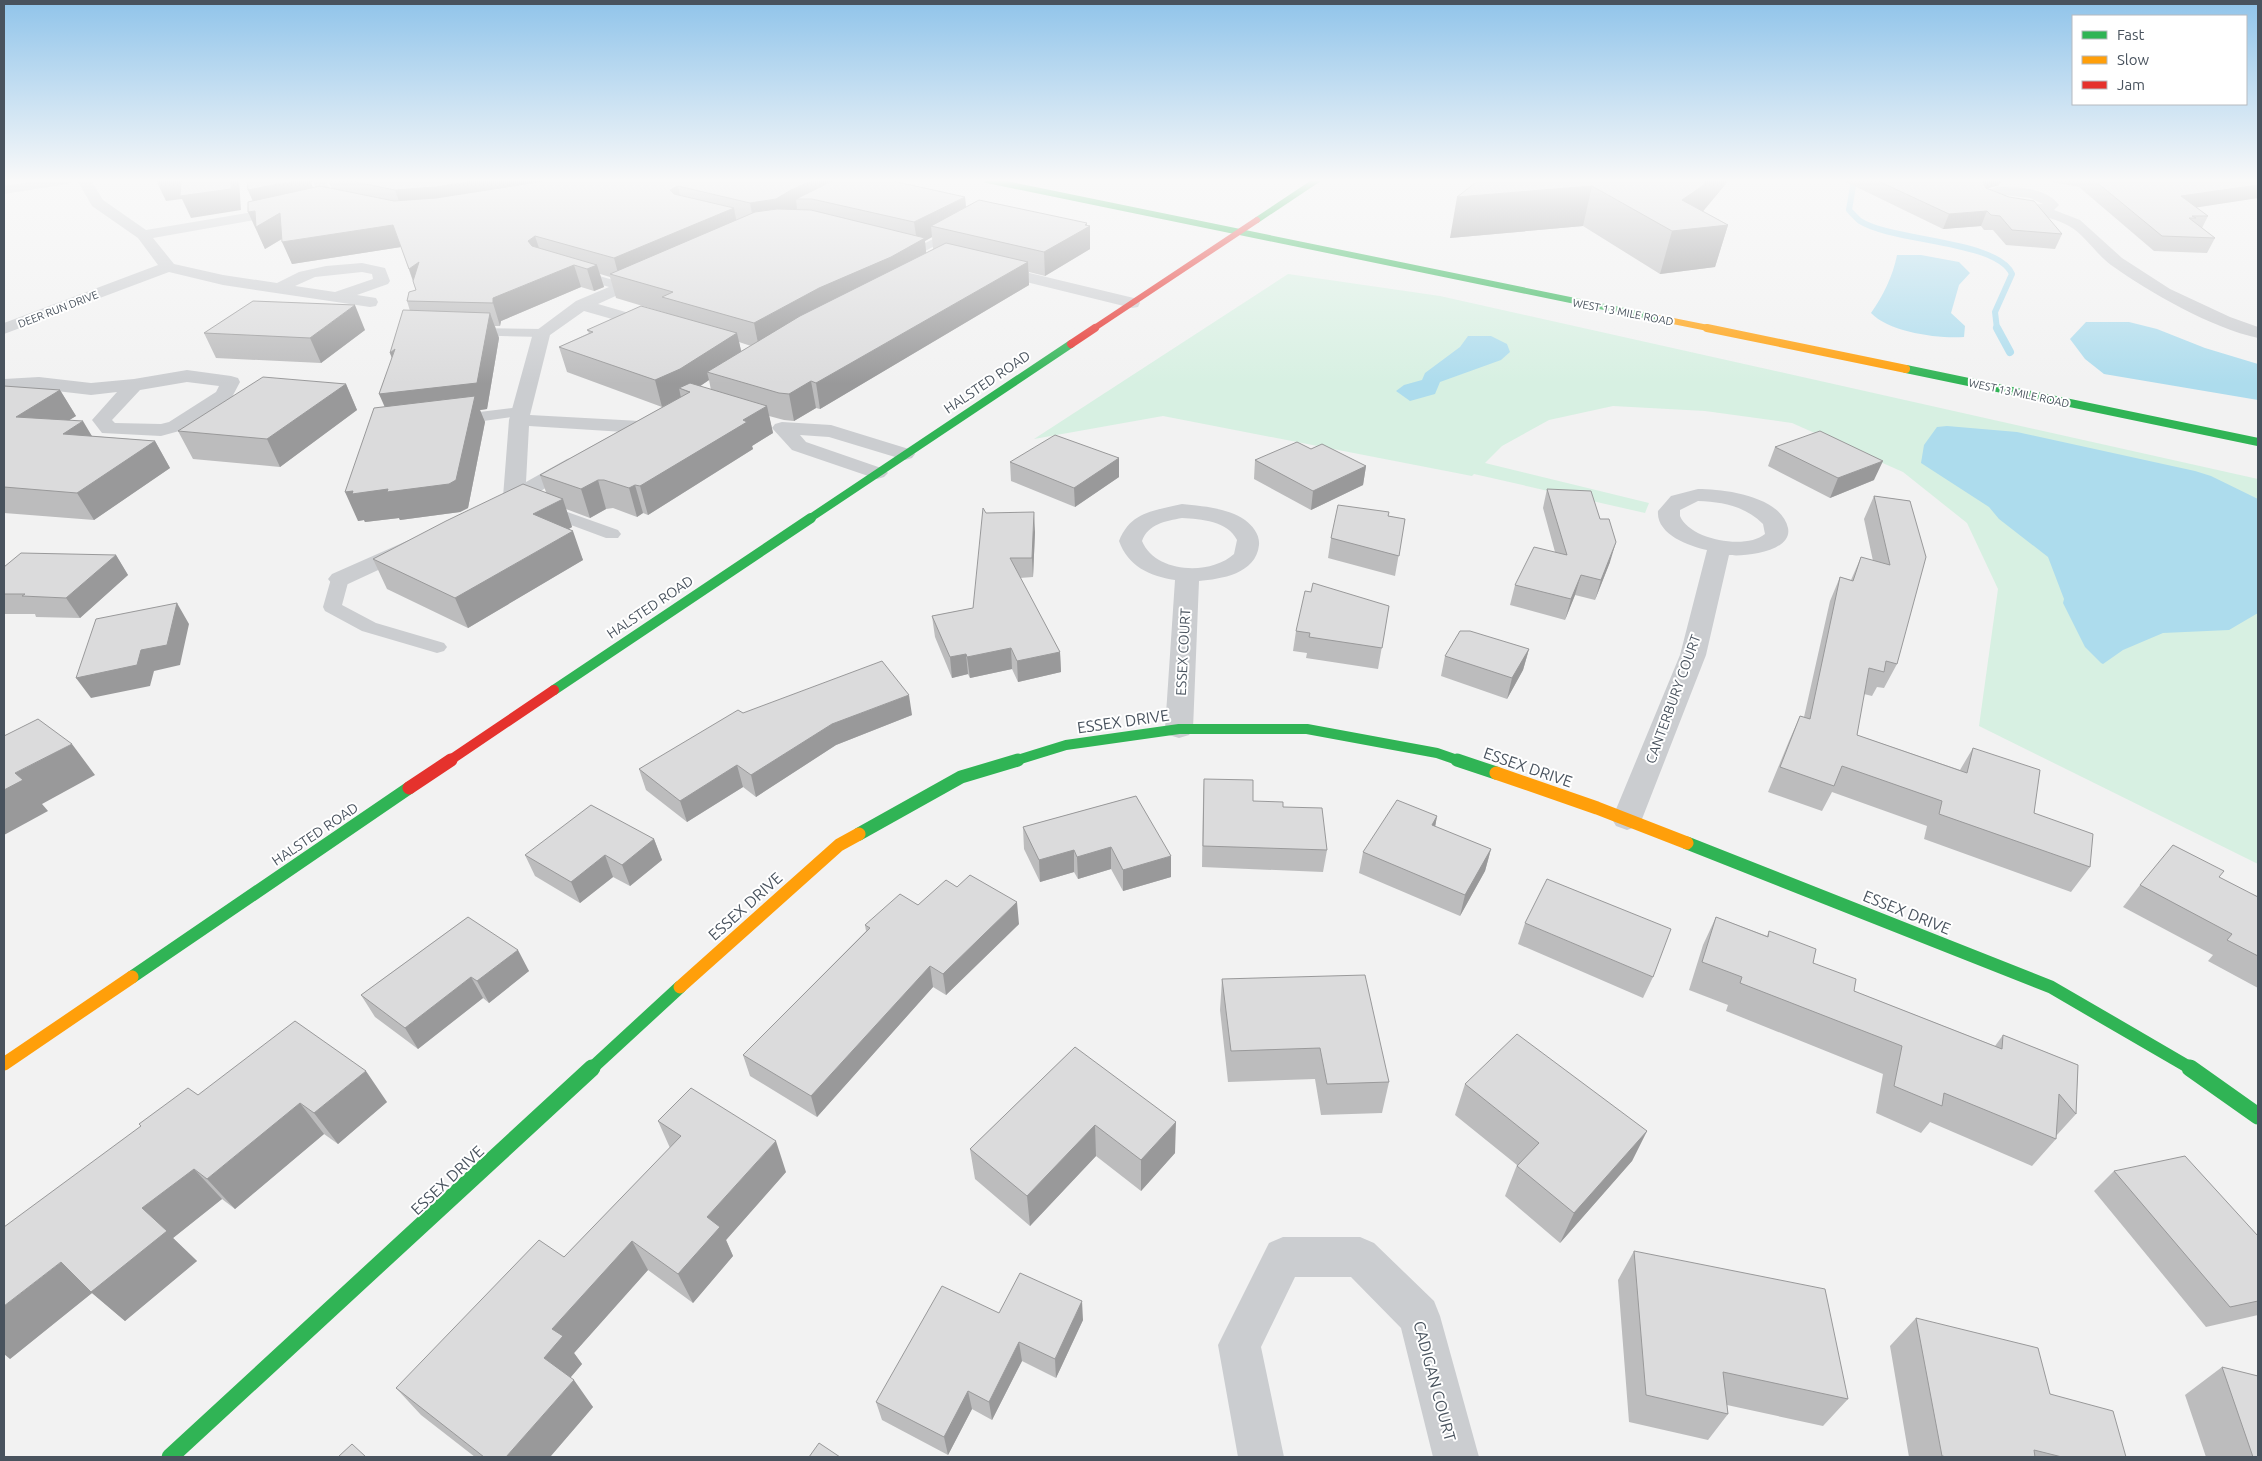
<svg xmlns="http://www.w3.org/2000/svg" width="2262" height="1461" font-family="Ubuntu,sans-serif">
  <style>
    .green { fill: #d7f0e2 }
    .water { fill: #addced }
    .lines { fill: none; stroke-linecap: round; stroke-linejoin: round }
    .stream-far1 { stroke: #addced; stroke-width: 6 }
    .stream { stroke: #addced; stroke-width: 8 }
    .lane { fill: #cbcdd0; fill-rule: evenodd }
    .street { fill: #cbcdd0; fill-rule: evenodd }
    .fast-far4 { stroke: #30b455; stroke-width: 6 }
    .fast-far3 { stroke: #30b455; stroke-width: 8 }
    .fast-far2 { stroke: #30b455; stroke-width: 10 }
    .fast-far1 { stroke: #30b455; stroke-width: 13 }
    .fast { stroke: #30b455; stroke-width: 17 }
    .slow-far2 { stroke: #ff9f0a; stroke-width: 6 }
    .slow-far1 { stroke: #ff9f0a; stroke-width: 8 }
    .slow { stroke: #ff9f0a; stroke-width: 13 }
    .jam-far3 { stroke: #e5322d; stroke-width: 6 }
    .jam-far2 { stroke: #e5322d; stroke-width: 8 }
    .jam-far1 { stroke: #e5322d; stroke-width: 10 }
    .jam { stroke: #e5322d; stroke-width: 13 }
    .wall { fill: #bcbcbd; fill-rule: evenodd }
    .shaded-wall { fill: #99999a }
    .building { fill: #dbdbdc; stroke: #99999a }
    .labels { text-anchor: middle; dominant-baseline: central; stroke-width: 4; stroke-linejoin: round; paint-order: stroke }
    .far-street-label { font-size: 11px; fill: #49535e; stroke: #fff }
    .street-label { font-size: 14px; fill: #49535e; stroke: #fff }
    .near-street-label { font-size: 16px; fill: #49535e; stroke: #fff }
  </style>
  <rect width="100%" height="100%" fill="#f2f2f2"/>
  <path class="green" d="M1288,274L1440,296L2258,479V864L1979,726L1998,589L1967,523L1903,472L1792,423L1705,411L1613,406L1549,420L1502,446L1485,463L1649,503L1645,513L1474,474L1472,476L1163,416L1034,439Z"/>
  <path class="water" d="M1897,255H1921L1959,262L1970,273L1959,285L1951,313L1965,326L1964,337C1938,339 1889,332 1871,313C1883,296 1893,276 1897,255Z
    M2086,322H2129L2157,329L2205,348L2258,364V400L2104,374L2085,359L2070,339Z
    M1468,336H1491L1507,344L1510,352L1501,360L1440,382L1435,394L1410,401L1396,391L1404,385L1422,380L1425,373L1460,347Z
    M1947,426L2017,432L2195,471L2211,476L2258,499V613L2229,630L2163,633L2123,650L2103,664L2101,663L2085,647L2063,603L2064,599L2048,557L1999,519L1989,507L1921,463L1924,445L1937,427Z"/>
  <g class="lines">
    <path class="stream-far1" d="M1854,180L1849,210C1853,214 1856,218 1860,221C1893,242 1997,240 2012,274L1995,312L1997,329"/>
    <path class="stream" d="M1997,328L2010,352"/>
    <path class="lane" d="M958,226L964,229L962,231L918,255H910L908,252Z
      M575,269L627,284L629,287L623,291L571,276L569,273L571,270Z
      M468,328L542,329L549,333L542,337L463,335L461,332Z
      M521,407L526,409L529,412L526,415L455,425L447,420L455,415Z
      M542,503L618,530L621,534L618,538H606L536,512L534,508L536,504Z
      M340,574L346,575L349,579L342,605L376,623L444,643L447,647L444,651L437,653L362,631L325,611L323,607L331,579L334,575Z"/>
    <path class="street" d="M43,180H75L68,184L4,194V186Z
      M77,180H91L103,200L146,230L288,206L295,210L288,214L153,238L174,264L223,275L277,283L299,272L326,266L362,263L385,268L390,281L388,284L357,295L376,298L378,302L376,306L370,307L223,285L169,272L4,334V323L158,265L138,238L92,206ZM362,272L372,274L373,279L335,292L295,286L315,277Z
      M315,180H329L327,183L335,201L333,204H323L313,182Z
      M1997,187C2018,187 2046,187 2059,205L2054,210L2080,220L2122,258L2170,289L2230,317L2258,327V338C2212,328 2150,293 2111,265C2096,254 2085,235 2069,226C2042,210 2010,217 1982,201L1979,195L1981,192ZM2004,195L2030,198L2043,204L2020,205L1995,197Z
      M992,264L1138,299L1140,303L1138,307L1132,308L986,272L984,269Z
      M649,270L657,275L655,278L598,304L660,322L663,326L660,330L654,331L584,311L550,335L530,415L640,421L647,423L650,427L647,431L640,433L529,426L526,482L567,459L574,457L581,459L584,463L581,467L522,502L514,503L506,502L503,497L509,420L533,333L576,301Z
      M187,370L231,376L238,378L240,382L231,399L183,430L161,436L102,433L92,420L117,392L91,395L39,389L4,391V379L39,377L91,383L134,379ZM187,382L219,386L216,392L169,422L161,424L115,423L112,420L140,390Z
      M782,422L831,425L912,450L915,454L912,458L905,460L829,437L800,435L806,442L884,469L888,473L884,477L877,479L792,450L772,428L775,424Z
      M1698,489C1724,489 1781,496 1788,528C1793,552 1743,557 1729,555L1706,655L1642,819L1638,826L1627,830L1616,826L1612,819L1680,655L1707,550C1688,546 1656,534 1658,511L1671,496ZM1698,501C1723,502 1745,506 1763,524L1765,534C1746,550 1690,540 1680,516V510Z
      M1182,504C1202,506 1228,508 1245,520C1253,526 1260,535 1259,545C1256,574 1221,579 1199,581L1193,729L1189,735L1179,738L1169,735L1165,729L1175,580C1149,576 1128,566 1119,541C1131,511 1154,511 1182,504ZM1182,518C1201,519 1228,521 1237,540L1234,554C1210,576 1155,573 1142,541C1148,524 1166,521 1182,518Z
      M409,540L417,542L420,547L417,552L348,584L340,586L332,584L328,579L332,574Z
      M1283,1237H1360L1374,1243L1434,1301L1440,1316L1479,1457H1433L1401,1328L1351,1277H1295L1261,1347L1284,1457H1238L1218,1345L1269,1243Z"/>
    <path class="fast-far4" d="M987,180L1658,318
      M1257,220L1317,180"/>
    <path class="fast-far3" d="M1906,369L2258,442
      M809,519L1071,344"/>
    <path class="fast-far2" d="M554,690L811,518
      M1014,761L1066,745L1179,729H1307L1437,753L1460,761"/>
    <path class="fast-far1" d="M1457,760L1496,773
      M859,834L961,777L1018,760
      M1687,843L2051,987L2192,1069
      M132,977L409,788
      M591,1069L680,987"/>
    <path class="fast" d="M2190,1068L2258,1116
      M170,1457L592,1068"/>
    <path class="slow-far2" d="M1658,318L1713,329"/>
    <path class="slow-far1" d="M1707,328L1906,369"/>
    <path class="slow" d="M1496,773L1597,808L1687,843
      M680,987L839,845L859,834
      M4,1064L132,977"/>
    <path class="jam-far3" d="M1093,329L1257,220"/>
    <path class="jam-far2" d="M1071,344L1095,328"/>
    <path class="jam-far1" d="M449,761L554,690"/>
    <path class="jam" d="M409,788L451,760"/>
  </g>
  <path class="wall" d="M328,180H540L541,182L708,181L965,197L966,207L1090,226V249L1045,276L1029,272V285L820,409L816,408L794,421L784,420L769,416L773,433L752,446L753,449L648,515L643,513L637,517L613,508L606,509L590,518L566,509L572,527L569,529L583,560L468,628L387,589L373,559L546,492L540,475L670,403L662,407L567,372L559,347L589,333L587,330L666,313L616,298L610,277L600,274L604,287L594,291L581,287L501,321L500,326H495L499,338L487,409L480,410L485,422L468,508L460,512L400,520L399,518L365,522L364,520L358,521L385,407L392,358L390,353L410,311L407,301L416,290L401,247L292,264L282,239L265,249L258,233L311,183L313,188L332,189ZM932,237L933,249L926,253L925,241ZM739,342L751,346L741,351ZM709,380L711,390L700,386Z
    M1479,180H1729L1703,211L1728,225L1715,267L1660,274L1583,226L1450,238Z
    M1842,180H2001L1999,185L1988,188L2062,234L2055,249L2006,245L1993,230H1984L1981,226L1943,229Z
    M2041,180H2258V198L2196,207L2208,216L2202,228L2215,238L2207,253L2154,251L2079,187Z
    M365,330L321,363L216,358L204,333Z
    M346,384L357,410L280,467L193,459L178,431Z
    M4,386L60,390L76,416L69,420L92,436L155,441L170,468L94,520L4,513Z
    M1775,447L1874,480L1830,498L1768,466Z
    M1311,449L1366,466L1363,485L1311,510L1254,479L1255,460Z
    M1119,458V477L1075,507L1011,481L1010,462Z
    M1547,489L1610,562L1595,600L1575,595L1565,620L1510,605L1515,585L1555,552L1543,508Z
    M1874,496L1910,501L1897,664L1884,688L1877,687L1872,696L1864,694L1857,735L1960,770L1973,748L2034,813L2090,867L2071,892L1924,839L1927,826L1832,792L1822,811L1768,792L1789,741L1800,716L1804,717L1830,601L1840,577L1851,580L1861,557L1873,561L1864,519Z
    M986,513L1035,532L1033,577L1020,578L1060,652L1061,672L1018,682L1012,669L970,678L968,674L952,678L935,637L932,616L973,608Z
    M1388,516L1405,519L1395,576L1328,558L1331,538Z
    M116,555L128,575L80,618L36,617L35,614H4V567Z
    M1389,606L1378,669L1306,658L1307,653L1293,651L1296,631Z
    M1529,649L1523,670L1507,699L1441,676L1445,656Z
    M743,713L912,715L836,745L756,797L743,787L687,822L646,790L639,769Z
    M1204,779L1253,801L1283,807L1327,850L1323,872L1202,867L1203,800Z
    M1136,796L1171,877L1123,891L1111,869L1078,879L1074,872L1040,882L1024,849L1023,827Z
    M1437,816L1435,827L1491,849L1485,871L1460,916L1359,873L1363,852Z
    M654,839L662,860L630,886L613,877L580,903L535,876L525,855Z
    M2140,885L2258,897V988L2208,961L2213,955L2123,907Z
    M918,905L1019,924L946,995L933,987L817,1117L750,1076L743,1055L866,931L865,925Z
    M468,917L529,971L489,1003L483,998L418,1049L375,1017L361,995Z
    M1716,917L1767,936L1769,931L1813,963L1854,991L1995,1046L2003,1035L2078,1065L2076,1114L2056,1136V1139L2032,1166L1930,1122L1921,1133L1876,1113L1883,1074L1726,1011L1728,1005L1689,990L1703,945Z
    M1525,923L1653,977L1643,998L1518,944Z
    M1222,979L1389,1082L1382,1113L1321,1115L1315,1079L1228,1082L1220,1010Z
    M1075,1047L1175,1153L1141,1191L1096,1156L1030,1226L975,1179L970,1149Z
    M1465,1084L1647,1131L1632,1161L1560,1243L1505,1196L1517,1165L1455,1115Z
    M198,1095L387,1102L338,1144L324,1134L235,1209L222,1199L173,1238L197,1261L125,1321L92,1293L10,1359Z
    M658,1121L786,1172L726,1240L733,1256L693,1303L648,1270L574,1353L582,1364L570,1378L593,1407L550,1457H475L421,1415L396,1388L564,1257L670,1148Z
    M2114,1171L2258,1236V1315L2206,1327L2094,1191Z
    M1634,1251L1848,1399L1823,1426L1727,1405L1728,1414L1708,1440L1629,1422L1618,1280Z
    M999,1313L1083,1320L1056,1378L1022,1361L992,1420L972,1409L948,1455L882,1420L876,1402Z
    M1916,1318L2050,1394L2126,1457H1909L1890,1346Z
    M2222,1367L2258,1457H2206L2185,1395Z"/>
  <path class="shaded-wall" d="M156,180H239L241,210L191,218L182,199L166,201Z
    M298,180H314L311,183L317,198L257,211L248,190Z
    M479,180H540L543,191L402,210L395,190Z
    M813,180H837L812,199H796L797,209L754,224L750,203L791,190Z
    M1707,180H1729L1690,227L1728,225L1715,267L1660,274L1672,231L1682,200Z
    M1984,180H2001L1999,185L1979,191Z
    M2258,185V198L2174,211L2181,196Z
    M678,186L682,206L670,190Z
    M1592,186L1583,226L1450,238L1457,197Z
    M965,197L967,219L931,226L932,237L925,241L927,261L759,348L754,323L819,288L917,242L914,222Z
    M734,208L738,230L619,277L614,258Z
    M255,211L280,213L290,234L265,249L248,212Z
    M1987,211L1981,226L1943,229L1949,214Z
    M1087,223V227L1090,226V249L1045,276L1044,252Z
    M393,225L401,247L292,264L282,242Z
    M535,236L542,257L535,263L528,241Z
    M419,262L417,292L409,269Z
    M1028,262L1029,285L820,409L816,383Z
    M574,265L581,287L501,321L500,326L493,303V298Z
    M597,265L604,287L594,291L587,269Z
    M355,305L365,330L321,363L310,338Z
    M490,313L499,338L487,409L480,410L485,422L468,508L460,512L400,520L399,518L365,522L364,520L358,521L345,492L391,421L379,394Z
    M737,333L743,359L707,372L709,380L690,393L679,388L681,398L662,407L655,380Z
    M395,349L400,379L390,353Z
    M811,381L816,408L794,421L789,394Z
    M346,384L357,410L280,467L267,439Z
    M60,390L76,416L32,443L16,417Z
    M767,406L773,433L752,446L753,449L648,515L640,486L743,420Z
    M83,421L99,448L63,434Z
    M155,441L170,468L94,520L77,493Z
    M1119,458V477L1075,507L1074,488Z
    M1883,461L1874,480L1830,498L1838,478Z
    M1366,466L1363,485L1311,510L1313,491Z
    M598,480L606,509L590,518L581,489Z
    M635,485L643,513L637,517L629,488Z
    M563,499L572,527L543,543L533,514Z
    M1034,512L1035,532L1033,577L1032,558Z
    M573,531L583,560L468,628L455,598Z
    M1616,542L1610,562L1595,600L1601,580Z
    M116,555L128,575L80,618L66,598Z
    M1581,575L1575,595L1565,620L1571,599Z
    M177,603L189,624L180,665L154,671L150,686L91,698L76,678Z
    M1011,648L1012,669L970,678L967,657Z
    M1529,649L1523,670L1507,699L1512,678Z
    M1060,652L1061,672L1018,682L1017,661Z
    M966,654L968,674L952,678L950,657Z
    M909,695L912,715L836,745L756,797L751,775L832,724Z
    M72,744L95,775L42,804L48,811L4,835V790L15,773Z
    M737,765L743,787L687,822L680,801Z
    M1437,816L1433,838L1432,825Z
    M654,839L662,860L630,886L622,865Z
    M1111,847V869L1078,879L1077,857Z
    M1491,849L1485,871L1460,916L1465,895Z
    M1074,850V872L1040,882L1039,860Z
    M605,855L613,877L580,903L571,882Z
    M1171,856V877L1123,891V870Z
    M1017,902L1019,924L946,995L943,974Z
    M518,950L529,971L489,1003L477,981Z
    M930,966L933,987L817,1117L811,1096Z
    M471,977L483,998L418,1049L405,1028Z
    M366,1071L387,1102L338,1144L314,1113Z
    M300,1103L324,1134L235,1209L207,1179Z
    M1176,1122L1175,1153L1141,1191V1160Z
    M1095,1125L1096,1156L1030,1226L1027,1196Z
    M1647,1131L1632,1161L1560,1243L1574,1213Z
    M776,1141L786,1172L726,1240L733,1256L693,1303L678,1274L707,1217Z
    M194,1169L222,1199L173,1238L197,1261L125,1321L92,1293L10,1359L4,1354V1306L61,1262L142,1208Z
    M632,1241L648,1270L574,1353L582,1364L564,1385L544,1358L552,1329Z
    M1082,1301L1083,1320L1056,1378L1055,1359Z
    M1019,1342L1022,1361L992,1420L989,1402Z
    M574,1380L593,1407L550,1457H506Z
    M968,1391L972,1409L948,1455L944,1437Z"/>
  <path class="building" d="M181,180H231V189L180,196Z
    M247,180H298L248,190Z
    M345,180H479L436,187L395,190Z
    M551,180H706L708,181L712,180H813L791,190L776,199L750,203L678,186L670,190L674,194L734,208L614,258L535,236L528,241L532,246L597,265L587,269L574,265L493,298V303L407,301L409,292L416,290L413,281L419,262L409,269L393,225L282,242L280,213L256,227L255,211L248,212V202L320,186L394,201L436,198Z
    M834,180H888L965,197L914,222L812,199H796Z
    M1479,180H1707L1701,187L1682,200L1728,225L1672,231L1592,186L1457,197Z
    M1876,180H1984L1983,182L1986,188L2009,197L2034,201L2062,234L2012,230L2000,216L1991,215L1987,211L1949,214Z
    M2094,180H2258V185L2181,196L2208,216H2192L2196,218H2189L2215,238L2162,236Z
    M979,200L1087,223L1085,225L1090,226L1044,252L931,226Z
    M777,209L811,210L925,238L891,257L819,288L754,323L662,297L673,292L610,274L755,212Z
    M946,243L1028,262L816,383L811,381L789,394L779,393L707,372L800,316Z
    M253,301L355,305L310,338L204,333Z
    M641,306L737,333L680,369L655,380L559,347L593,332L587,330Z
    M403,310L490,313L477,383L379,394L395,349L390,353Z
    M263,377L346,384L267,439L178,431Z
    M690,383L767,406L743,420L747,422L640,486L635,485L629,488L604,480H598L581,489L540,475L690,392L679,388Z
    M4,386L60,390L16,417L83,421L63,434L155,441L77,493L4,487Z
    M475,396L456,480L449,484L387,492L388,489L352,494L353,491L345,492L374,408Z
    M1820,431L1883,461L1838,478L1775,447Z
    M1055,435L1119,458L1074,488L1010,462Z
    M1297,442L1311,449L1322,444L1366,466L1313,491L1255,460Z
    M523,484L563,499L533,514L573,531L455,598L373,559L446,521Z
    M1547,489L1591,491L1600,519H1609L1616,542L1601,580L1581,575L1571,599L1515,585L1534,547L1567,555Z
    M1874,496L1910,501L1926,557L1897,664L1886,661L1884,672L1869,668L1857,735L1967,773L1973,748L2040,770L2034,813L2093,834L2090,867L1939,814L1942,801L1842,766L1834,786L1780,767L1800,716L1810,719L1840,577L1853,581L1861,557L1890,565Z
    M1338,505L1389,512L1388,516L1405,519L1399,556L1331,538Z
    M983,508L986,513L1034,512L1032,558H1010L1060,652L1017,661L1011,648L967,657L966,654L950,657L932,616L973,608Z
    M21,553L116,555L66,598L22,596L25,594H4V567Z
    M1313,583L1389,606L1382,648L1309,637L1310,633L1296,631L1305,591L1311,592Z
    M177,603L167,645L141,650L137,665L76,678L96,619Z
    M1460,631H1470L1529,649L1512,678L1445,656Z
    M882,661L909,695L832,724L751,775L737,765L680,801L639,769L738,710L743,713Z
    M38,719L72,744L15,773L23,780L4,790V736Z
    M1204,779L1253,780V801L1283,802V807L1322,808L1327,850L1203,846Z
    M1136,796L1171,856L1123,870L1111,847L1077,857L1074,850L1039,860L1023,827Z
    M1397,800L1437,816L1432,825L1491,849L1465,895L1363,852Z
    M591,805L654,839L622,865L605,855L571,882L525,855Z
    M2173,845L2224,871L2219,877L2258,897V956L2227,940L2232,934L2140,885Z
    M970,875L1017,902L943,974L930,966L811,1096L743,1055L870,928L865,925L900,894L918,905L946,880L957,887Z
    M1547,879L1671,929L1653,977L1525,923Z
    M468,917L518,950L477,981L471,977L405,1028L361,995Z
    M1716,917L1768,937L1769,931L1816,949L1813,963L1856,979L1854,991L2002,1049L2003,1035L2078,1065L2076,1114L2059,1094L2056,1139L1944,1093L1942,1106L1894,1086L1902,1046L1740,983L1742,977L1702,962Z
    M1365,975L1389,1082L1327,1084L1320,1048L1231,1051L1222,979Z
    M295,1021L366,1071L314,1113L300,1103L207,1179L194,1169L142,1208L167,1231L91,1292L61,1262L4,1306V1227L141,1126L139,1124L188,1088L198,1095Z
    M1517,1034L1647,1131L1574,1213L1517,1166L1539,1143L1465,1084Z
    M1075,1047L1176,1122L1141,1160L1095,1125L1027,1196L970,1149Z
    M691,1088L776,1141L707,1217L720,1227L678,1274L632,1241L552,1329L563,1336L544,1358L574,1380L506,1457H484L396,1388L539,1240L564,1257L681,1136L658,1121Z
    M2185,1156L2258,1236V1301L2230,1307L2114,1171Z
    M1634,1251L1825,1289L1848,1399L1723,1372L1728,1414L1646,1395Z
    M1020,1273L1082,1301L1055,1359L1019,1342L989,1402L968,1391L944,1437L876,1402L942,1286L999,1313Z
    M1916,1318L2038,1348L2050,1394L2113,1411L2126,1457H2062L2034,1450L2035,1457H1947L1942,1456Z
    M2222,1367L2258,1376V1457H2253Z
    M819,1443L840,1457H809Z
    M352,1444L366,1457H338Z"/>
  <linearGradient id="sky" x2="0" y2="1"><stop stop-color="#90c4ea"/><stop offset="0.47" stop-color="#f9f9f9"/><stop offset="1" stop-color="#f9f9f9" stop-opacity="0"/></linearGradient>
  <rect width="2262" height="384" fill="url(#sky)"/>
  <g class="labels">
    <g class="far-street-label">
      <text transform="translate(58 309) rotate(-21)">DEER RUN DRIVE</text>
      <text transform="translate(1623 312) rotate(11)">WEST 13 MILE ROAD</text>
      <text transform="translate(2019 393) rotate(12)">WEST 13 MILE ROAD</text>
    </g>
    <g class="street-label">
      <text transform="translate(987 382) rotate(-34)">HALSTED ROAD</text>
      <text transform="translate(650 607) rotate(-34)">HALSTED ROAD</text>
      <text transform="translate(1183 652) rotate(-87)">ESSEX COURT</text>
      <text transform="translate(1673 699) rotate(-70)">CANTERBURY COURT</text>
      <text transform="translate(315 834) rotate(-34)">HALSTED ROAD</text>
    </g>
    <g class="near-street-label">
      <text transform="translate(1123 721) rotate(-8)">ESSEX DRIVE</text>
      <text transform="translate(1528 767) rotate(19)">ESSEX DRIVE</text>
      <text transform="translate(745 906) rotate(-42)">ESSEX DRIVE</text>
      <text transform="translate(1907 912) rotate(22)">ESSEX DRIVE</text>
      <text transform="translate(447 1180) rotate(-43)">ESSEX DRIVE</text>
      <text transform="translate(1435 1381) rotate(75)">CADIGAN COURT</text>
    </g>
  </g>
  <rect width="2262" height="1461" fill="none" stroke="#49535e" stroke-width="10"/>
  <rect x="2072" y="15" width="175" height="90" fill="#ffffff" stroke="#b6babf"/>
  <rect x="2082" y="31" width="25" height="8" fill="#30b455" stroke="#b6babf"/>
  <text x="2117" y="40" font-size="15" fill="#49535e">Fast</text>
  <rect x="2082" y="56" width="25" height="8" fill="#ff9f0a" stroke="#b6babf"/>
  <text x="2117" y="65" font-size="15" fill="#49535e">Slow</text>
  <rect x="2082" y="81" width="25" height="8" fill="#e5322d" stroke="#b6babf"/>
  <text x="2117" y="90" font-size="15" fill="#49535e">Jam</text>
</svg>
